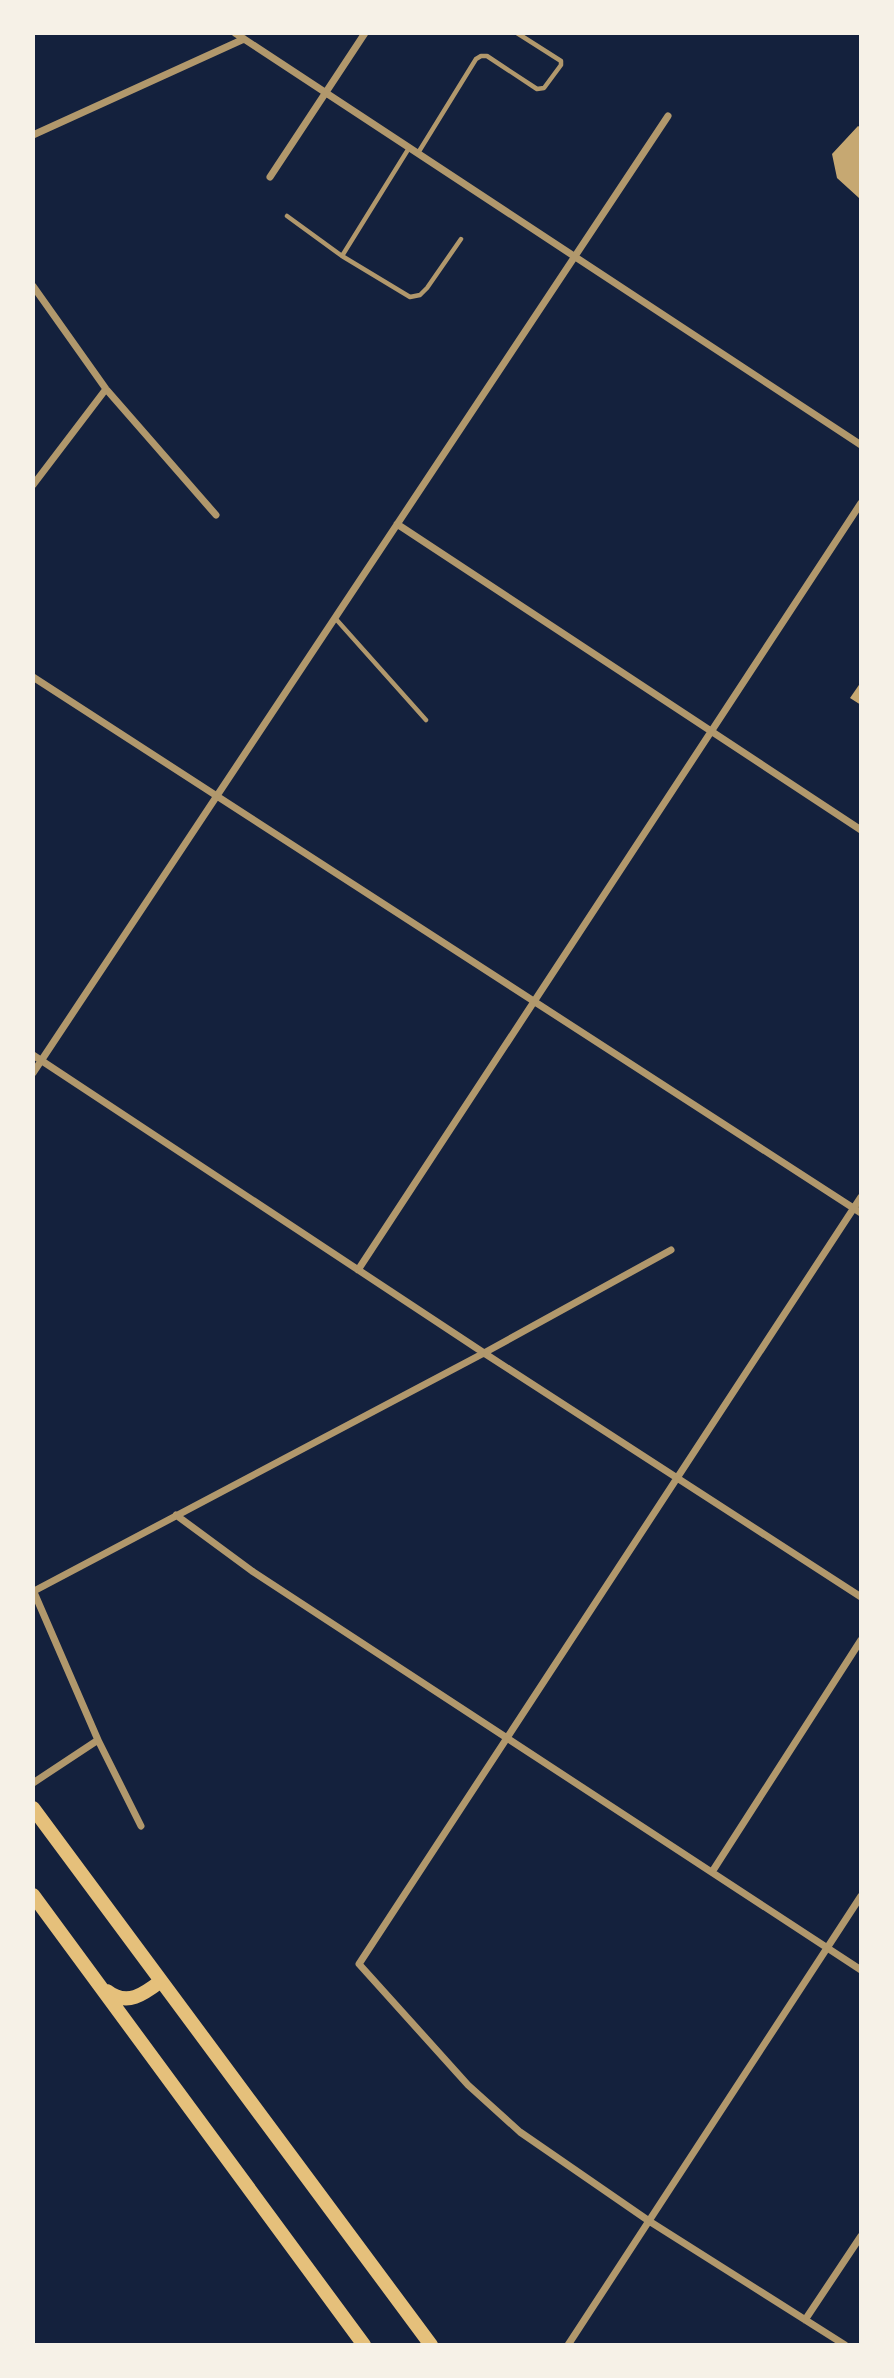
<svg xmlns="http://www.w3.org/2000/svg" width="894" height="2378" font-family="Montserrat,sans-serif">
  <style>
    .building { fill: #c6a872 }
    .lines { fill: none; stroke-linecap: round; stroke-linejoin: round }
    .service { stroke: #b1986c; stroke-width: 4.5 }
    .minor { stroke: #b1986c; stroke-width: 7 }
    .trunk { stroke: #e5c07b; stroke-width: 14 }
  </style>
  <rect width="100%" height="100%" fill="#14213d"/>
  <path class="building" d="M858,126L861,128L859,198L837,178L832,154Z
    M861,682V705L850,698Z"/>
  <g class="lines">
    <path class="service" d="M418,153L476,59L481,56H487L537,89L544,88L561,65V61L517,33
      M287,216L342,256L410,297L420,295L427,288L461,239
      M342,256L409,148
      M335,618L426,720"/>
    <path class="minor" d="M235,33L861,445
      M33,135L244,39
      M270,177L365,33
      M33,286L106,389L216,515
      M33,485L106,389
      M397,524L861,830
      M33,677L861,1213
      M33,1055L484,1353L861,1597
      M33,1073L668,116
      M358,1270L861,503
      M176,1515L252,1571L861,1970
      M33,1590L98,1740L33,1783
      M34,1591L484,1353L671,1250
      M98,1740L141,1826
      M712,1872L861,1640
      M805,2320L861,2236
      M568,2345L861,1896
      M845,2345L649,2221L520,2132L468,2085L359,1964L861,1197"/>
    <path class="trunk" d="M33,1808L431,2345
      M33,1895L364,2345
      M107,1991C127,2007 144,1994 161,1981"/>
  </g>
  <rect width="894" height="2378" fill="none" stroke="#f6f1e7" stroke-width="70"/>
</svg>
